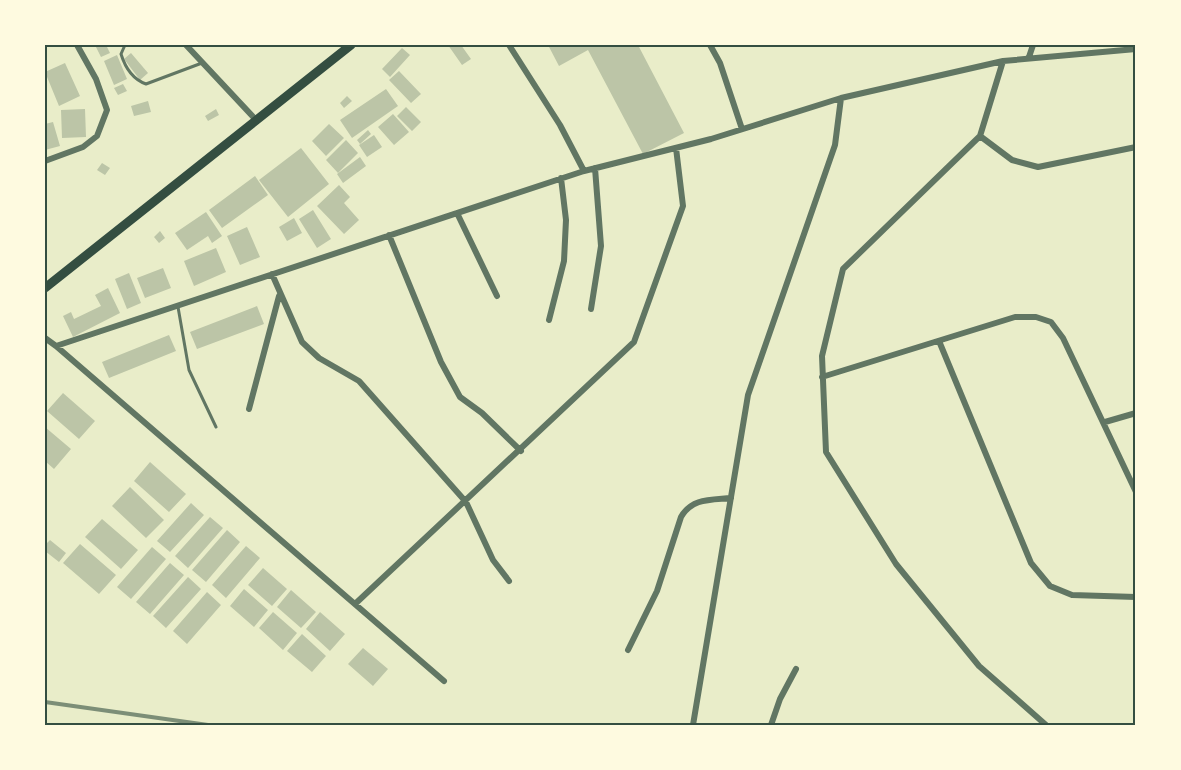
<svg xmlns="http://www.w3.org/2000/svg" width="1181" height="770" font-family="'DM Sans',sans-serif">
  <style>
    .building { fill: #bcc5a7 }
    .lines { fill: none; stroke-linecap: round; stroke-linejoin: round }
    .service { stroke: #617663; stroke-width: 3 }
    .minor { stroke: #617663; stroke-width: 6 }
    .secondary { stroke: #344e41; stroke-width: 9 }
    .rail { stroke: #7c8e77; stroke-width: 4 }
    .neatline { fill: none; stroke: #344e41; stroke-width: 2 }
  </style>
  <rect width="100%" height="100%" fill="#e9edc9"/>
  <path class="building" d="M95,45H106L110,53L101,57Z
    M448,45H461L471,59L462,65Z
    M548,45H638L684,133L643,154L588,50L559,66Z
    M402,48L410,55L390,77L382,69Z
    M131,53L148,73L140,80L124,59Z
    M117,55L127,79L114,85L104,61Z
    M65,63L80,96L59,106L45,72Z
    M399,71L421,94L411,103L389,80Z
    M123,84L127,91L118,95L114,88Z
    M386,89L398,106L352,138L340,120Z
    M347,96L352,101L344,108L340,103Z
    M148,101L151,112L134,116L131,106Z
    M406,107L421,122L412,131L397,116Z
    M85,109L86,137L62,138L61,110Z
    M216,109L219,115L208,121L205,116Z
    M393,114L409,132L394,145L378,127Z
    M53,122L60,146L45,150V124Z
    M329,124L344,138L326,156L312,141Z
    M368,130L371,134L360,144L357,140Z
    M374,135L382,147L367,157L359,145Z
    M346,140L358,153L338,173L326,160Z
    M301,148L329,184L288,217L259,180Z
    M360,157L366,166L343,183L337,174Z
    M102,163L110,168L105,175L97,170Z
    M255,176L268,195L222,228L209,210Z
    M339,185L350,197L344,203L359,220L344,234L317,206Z
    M313,210L331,239L317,248L299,219Z
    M206,212L222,236L212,243L208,236L187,250L175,233Z
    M294,218L302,233L287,241L279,227Z
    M247,227L260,257L240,265L227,236Z
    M160,231L165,238L159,243L154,237Z
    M216,248L226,272L194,286L184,261Z
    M163,268L171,288L145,298L137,278Z
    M129,273L141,303L127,309L115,279Z
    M108,288L120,313L73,337L63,316L71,312L74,319L101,306L95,295Z
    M257,306L264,324L197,349L190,332Z
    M169,335L176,351L109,378L102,362Z
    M63,393L95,421L79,439L47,411Z
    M45,427L71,449L54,469L45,461Z
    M150,462L186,494L169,512L134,481Z
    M130,487L164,520L146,538L112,506Z
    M191,503L204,515L170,552L157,541Z
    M210,517L223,528L188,568L175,556Z
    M102,519L138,550L121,569L85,537Z
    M227,530L240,542L206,582L192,570Z
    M50,540L66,553L59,562L45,551V545Z
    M80,544L116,575L99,594L63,563Z
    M246,546L260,558L226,598L212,585Z
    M152,547L166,559L131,599L117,587Z
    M170,563L184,575L150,614L136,602Z
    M263,568L287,589L272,606L248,585Z
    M188,577L201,589L166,628L153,616Z
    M244,589L268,610L254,627L230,606Z
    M291,590L316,612L301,628L277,607Z
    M207,592L221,605L187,644L173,631Z
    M273,612L297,633L283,650L259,628Z
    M320,612L345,634L330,651L306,629Z
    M302,634L326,656L312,672L287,651Z
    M363,648L388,669L373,686L348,664Z"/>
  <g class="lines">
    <path class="service" d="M125,45L121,54C125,67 132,79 146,84L202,63
      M178,307L189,370L216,427"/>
    <path class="minor" d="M186,45L257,121
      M509,45L560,125L584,171
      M710,45L720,63L742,129
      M1029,57L1033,45
      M1003,61L980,136L843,269L822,356L826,452L896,564L979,666L1046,725
      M980,136L1012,160L1038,167L1136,147
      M45,161L83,147L97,136L107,110L96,79L77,45
      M457,213L497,296
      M389,235L441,362L460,397L482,413L521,451
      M272,274L302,342L319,358L359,381L466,502L493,560L509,581
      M591,309L601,246L595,168
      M549,320L564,261L566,220L561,178
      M45,338L56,346L584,171L711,139L841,98L1003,61L1136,49
      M939,341L1031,563L1050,586L1072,595L1136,597
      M56,346L444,681
      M822,377L1015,317H1036L1051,322L1063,338L1136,492
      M249,409L279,296
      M1105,422L1136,413
      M355,604L634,342L683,206L676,148
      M628,650L657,591L681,517C692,498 710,500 731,498
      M693,725L748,395L835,145L841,98
      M771,725L780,699L796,669"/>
    <path class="secondary" d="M45,288L351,45"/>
    <path class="rail" d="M45,702L208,725"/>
  </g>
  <rect width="1181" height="770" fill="none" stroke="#fefae0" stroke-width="93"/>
  <rect x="46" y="46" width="1088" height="678" class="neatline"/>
</svg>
